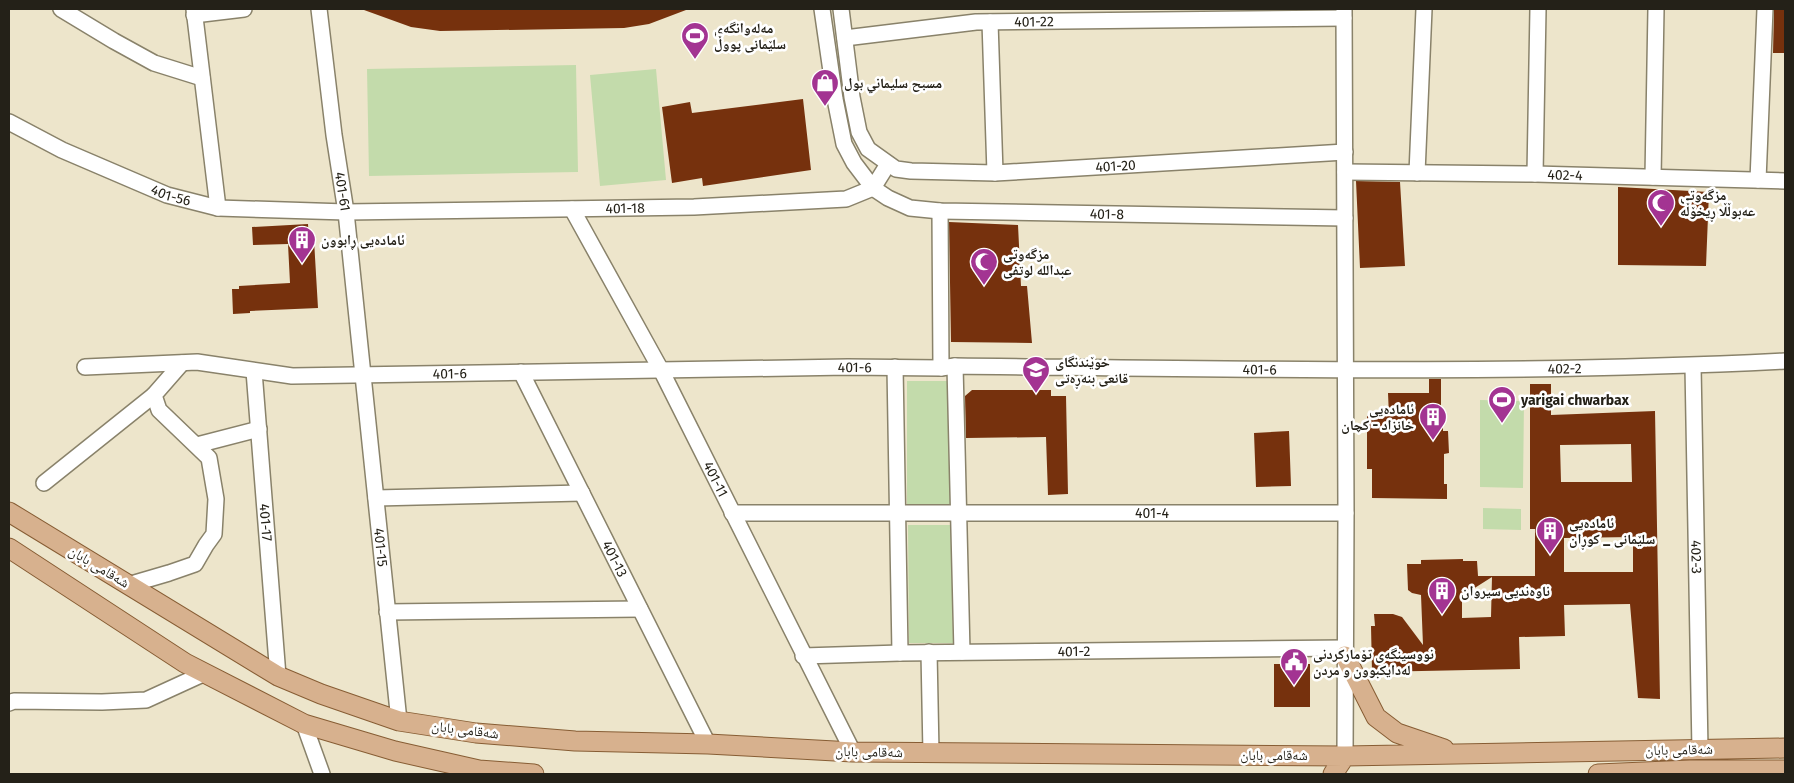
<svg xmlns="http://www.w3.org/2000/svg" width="1794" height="783" font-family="'Fira Sans','Noto Naskh Arabic',sans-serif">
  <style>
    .green { fill: #c3dbab }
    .building { fill: #76310d; fill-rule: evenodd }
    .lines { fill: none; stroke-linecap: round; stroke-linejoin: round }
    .minor-casing { stroke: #89826a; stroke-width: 18 }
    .major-casing { stroke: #875d34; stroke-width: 21 }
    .minor { stroke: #fff; stroke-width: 15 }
    .major { stroke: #d7b18e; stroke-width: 19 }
    .labels { text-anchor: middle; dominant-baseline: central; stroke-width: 5; stroke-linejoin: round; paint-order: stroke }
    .street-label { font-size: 14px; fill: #242118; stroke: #fff }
    .poi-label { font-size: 14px; font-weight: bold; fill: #242118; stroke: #fff; text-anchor: start }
  </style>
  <rect width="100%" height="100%" fill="#ede5cb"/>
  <path class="green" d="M576,65L578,172L369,176L367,69Z
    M656,69L666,180L600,186L590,75Z
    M907,381H950V506L907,505Z
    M1480,400L1524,401L1523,488L1480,487Z
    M1483,508L1521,509V530L1483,529Z
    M908,525H951L953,643H909Z"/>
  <path class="building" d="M364,9H685L686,10L649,24L624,28L440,31L411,27L364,10Z
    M1774,9H1785V53H1773Z
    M803,99L811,170L703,186L702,178L672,183L662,107L690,102L692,113Z
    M1356,181L1400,182L1405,266L1360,268Z
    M1618,187L1709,192L1706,266L1618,265Z
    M949,222L1018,225L1021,286H1027L1032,343L951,342Z
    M308,224L309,241L314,240L318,308L250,311V313L233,314L232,289H239V286L290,283L288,244L253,245L252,227Z
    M1429,379H1441V416H1443V431H1448L1449,453L1444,454V484H1447V499L1372,498V469H1367V416H1389L1388,393H1429Z
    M1530,384H1551V415L1655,411L1660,699L1638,698L1630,604L1564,605L1565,636L1519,637L1520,669L1372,672L1371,626H1375L1374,614H1393L1402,617L1423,645L1421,595L1412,593L1408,590L1407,564H1421V560L1463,559V561H1477L1478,576H1535V529H1530ZM1631,444L1632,482H1561L1560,445ZM1633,537V572H1564V538ZM1492,577L1491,617L1462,618V596Z
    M972,390H1051V396H1066L1068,494L1048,495L1046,437L966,438L965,396Z
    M1289,431L1291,486L1256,487L1254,433Z
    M1274,664H1310V707H1274Z"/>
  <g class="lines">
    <defs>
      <g id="minor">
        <path d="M61,9L114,41L154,63L202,78"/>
        <path d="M194,9L218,208"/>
        <path id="s1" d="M319,9L334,135L346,212L399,721"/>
        <path id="s2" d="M822,9L835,99L844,144L854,163L873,188L888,198L910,208L940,211L1345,218"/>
        <path id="s3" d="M841,9L852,97L859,132L868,149L896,169L911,171L995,173L1345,152"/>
        <path d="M1344,9L1346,513L1345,756"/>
        <path d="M194,15L244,9"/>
        <path d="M990,22L995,173"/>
        <path id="s4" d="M845,38L976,22L1344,18"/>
        <path id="s5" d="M9,122L62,150L167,195L218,208L346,212L694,207L846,199L873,188L888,164"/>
        <path id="s6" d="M1345,172L1535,174L1785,181"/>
        <path d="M1417,173L1424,9"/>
        <path d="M1535,174L1538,9"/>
        <path d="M1653,177L1656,9"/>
        <path d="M1758,180L1765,9"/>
        <path id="s7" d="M572,209L661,370L853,752"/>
        <path d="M940,211L941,368"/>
        <path d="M955,366L962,652"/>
        <path id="s8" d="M1693,366L1700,750"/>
        <path id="s9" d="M85,367L197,362L292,376L848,367L941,368L955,366C1232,369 1509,375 1785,361"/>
        <path d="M895,367L900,653"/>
        <path id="s10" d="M254,371L278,676"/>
        <path id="s11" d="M521,372L708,744"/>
        <path d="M197,445L259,429"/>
        <path d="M44,483L154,395"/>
        <path d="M376,498L582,493"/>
        <path id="s12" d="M732,513H1346"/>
        <path d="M128,585L169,573L195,564L206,545L214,534L216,499L209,458L159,410L154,395L182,363"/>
        <path d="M387,612L640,609"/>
        <path d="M929,652L931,753"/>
        <path id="s13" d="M803,656L900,653L1345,648"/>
        <path d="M9,703L14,701L102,702L146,700L205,673"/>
        <path d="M304,724L322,774"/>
      </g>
      <path id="major" d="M9,512L278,676L321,694L399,721L476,733L575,741L708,744L853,752L1345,756L1785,748
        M9,548L185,663L304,724L395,751L479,770L534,774
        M1345,656L1376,717L1397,733L1444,749
        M1333,774L1345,756
        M1598,774L1690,770H1785"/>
    </defs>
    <use href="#minor" class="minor-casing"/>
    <use href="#major" class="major-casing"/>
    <use href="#minor" class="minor"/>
    <use href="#major" class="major"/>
  </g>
  <defs>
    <symbol id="stadium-pin" viewBox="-11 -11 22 30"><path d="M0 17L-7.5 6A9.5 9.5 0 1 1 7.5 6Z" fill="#a33492" stroke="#fff"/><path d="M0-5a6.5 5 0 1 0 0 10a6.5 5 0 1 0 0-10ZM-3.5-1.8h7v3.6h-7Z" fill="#fff"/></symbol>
    <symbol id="shop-pin" viewBox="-11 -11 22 30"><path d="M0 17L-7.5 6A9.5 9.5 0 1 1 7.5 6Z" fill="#a33492" stroke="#fff"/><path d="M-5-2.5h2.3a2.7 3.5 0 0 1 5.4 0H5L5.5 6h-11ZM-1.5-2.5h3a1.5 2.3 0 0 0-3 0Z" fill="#fff"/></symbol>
    <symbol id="mosque-pin" viewBox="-11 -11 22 30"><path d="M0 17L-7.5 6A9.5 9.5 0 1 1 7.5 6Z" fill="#a33492" stroke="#fff"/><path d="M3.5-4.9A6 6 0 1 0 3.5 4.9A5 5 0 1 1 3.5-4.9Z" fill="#fff"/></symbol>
    <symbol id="building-pin" viewBox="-11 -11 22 30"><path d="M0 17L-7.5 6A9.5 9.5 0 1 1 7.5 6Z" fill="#a33492" stroke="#fff"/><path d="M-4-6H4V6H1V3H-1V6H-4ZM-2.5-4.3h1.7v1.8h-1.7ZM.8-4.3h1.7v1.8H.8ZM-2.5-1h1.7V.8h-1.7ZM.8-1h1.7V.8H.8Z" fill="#fff"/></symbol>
    <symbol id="school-pin" viewBox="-11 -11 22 30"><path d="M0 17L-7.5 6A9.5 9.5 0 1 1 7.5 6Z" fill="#a33492" stroke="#fff"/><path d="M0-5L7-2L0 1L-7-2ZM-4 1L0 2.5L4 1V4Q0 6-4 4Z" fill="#fff"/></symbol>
    <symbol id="civic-pin" viewBox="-11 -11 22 30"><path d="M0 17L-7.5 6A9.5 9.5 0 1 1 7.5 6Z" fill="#a33492" stroke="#fff"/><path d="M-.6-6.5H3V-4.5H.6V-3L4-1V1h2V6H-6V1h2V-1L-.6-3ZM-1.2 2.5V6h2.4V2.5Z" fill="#fff"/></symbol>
  </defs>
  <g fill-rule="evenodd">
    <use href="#stadium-pin" x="679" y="20" width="32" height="43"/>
    <use href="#shop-pin" x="809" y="67" width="32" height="43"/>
    <use href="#mosque-pin" x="1645" y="187" width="32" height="43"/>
    <use href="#building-pin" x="286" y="224" width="32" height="43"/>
    <use href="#mosque-pin" x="968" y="246" width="32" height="43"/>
    <use href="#school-pin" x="1020" y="354" width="32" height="43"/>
    <use href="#stadium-pin" x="1486" y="384" width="32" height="43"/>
    <use href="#building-pin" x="1417" y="401" width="32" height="43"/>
    <use href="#building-pin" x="1534" y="515" width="32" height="43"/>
    <use href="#building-pin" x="1426" y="575" width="32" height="43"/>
    <use href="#civic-pin" x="1278" y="646" width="32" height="43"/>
  </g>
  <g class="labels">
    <g class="street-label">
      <text stroke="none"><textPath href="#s4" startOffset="190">401-22</textPath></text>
      <text stroke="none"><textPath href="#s3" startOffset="398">401-20</textPath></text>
      <text stroke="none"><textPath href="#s6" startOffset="220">402-4</textPath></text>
      <text stroke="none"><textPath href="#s1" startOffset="184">401-61</textPath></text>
      <text stroke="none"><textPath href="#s5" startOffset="178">401-56</textPath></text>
      <text stroke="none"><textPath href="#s5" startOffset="634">401-18</textPath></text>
      <text stroke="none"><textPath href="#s2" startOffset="429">401-8</textPath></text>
      <text stroke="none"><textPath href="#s9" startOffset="771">401-6</textPath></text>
      <text stroke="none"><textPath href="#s9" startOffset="1481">402-2</textPath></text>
      <text stroke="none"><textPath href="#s9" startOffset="1176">401-6</textPath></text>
      <text stroke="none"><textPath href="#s9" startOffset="366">401-6</textPath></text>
      <text stroke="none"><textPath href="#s7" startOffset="306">401-11</textPath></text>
      <text stroke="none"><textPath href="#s12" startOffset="420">401-4</textPath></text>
      <text stroke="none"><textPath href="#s10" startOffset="152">401-17</textPath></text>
      <text stroke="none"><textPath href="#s1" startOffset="542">401-15</textPath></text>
      <text stroke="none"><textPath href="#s11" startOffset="209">401-13</textPath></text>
      <text stroke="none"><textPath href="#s8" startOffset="191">402-3</textPath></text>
      <text transform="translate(99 567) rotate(31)">شەقامی بابان</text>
      <text stroke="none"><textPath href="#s13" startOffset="271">401-2</textPath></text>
      <text transform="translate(465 730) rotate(7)">شەقامی بابان</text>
      <text transform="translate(1679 750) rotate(-1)">شەقامی بابان</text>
      <text transform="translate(869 752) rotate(1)">شەقامی بابان</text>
      <text x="1274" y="755">شەقامی بابان</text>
    </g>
    <g class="poi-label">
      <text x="714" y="28">مەلەوانگەی<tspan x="714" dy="16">سلێمانی پووڵ</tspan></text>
      <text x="844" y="83">مسبح سلیماني بول</text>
      <text x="1680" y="195">مزگەوتی<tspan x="1680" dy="16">عەبوڵڵا ڕیخۆڵە</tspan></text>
      <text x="321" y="240">ئامادەیی ڕابوون</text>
      <text x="1003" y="254">مزگەوتی<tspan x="1003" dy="16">عبداللە لوتفی</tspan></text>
      <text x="1055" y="362">خوێندنگای<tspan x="1055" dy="16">قانعی بنەڕەتی</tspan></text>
      <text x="1521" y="400">yarigai chwarbax</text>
      <text x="1414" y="409" text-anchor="end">ئامادەیی<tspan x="1414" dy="16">خانزاد - کچان</tspan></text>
      <text x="1569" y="523">ئامادەیی<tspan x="1569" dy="16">سلێمانی _ کوڕان</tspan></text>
      <text x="1461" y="591">ناوەندیی سیروان</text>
      <text x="1313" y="654">نووسینگەی تۆمارکردنی<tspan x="1313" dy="16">لەدایکبوون و مردن</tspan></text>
    </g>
  </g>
  <rect width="1794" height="783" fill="none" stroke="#242118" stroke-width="20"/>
</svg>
